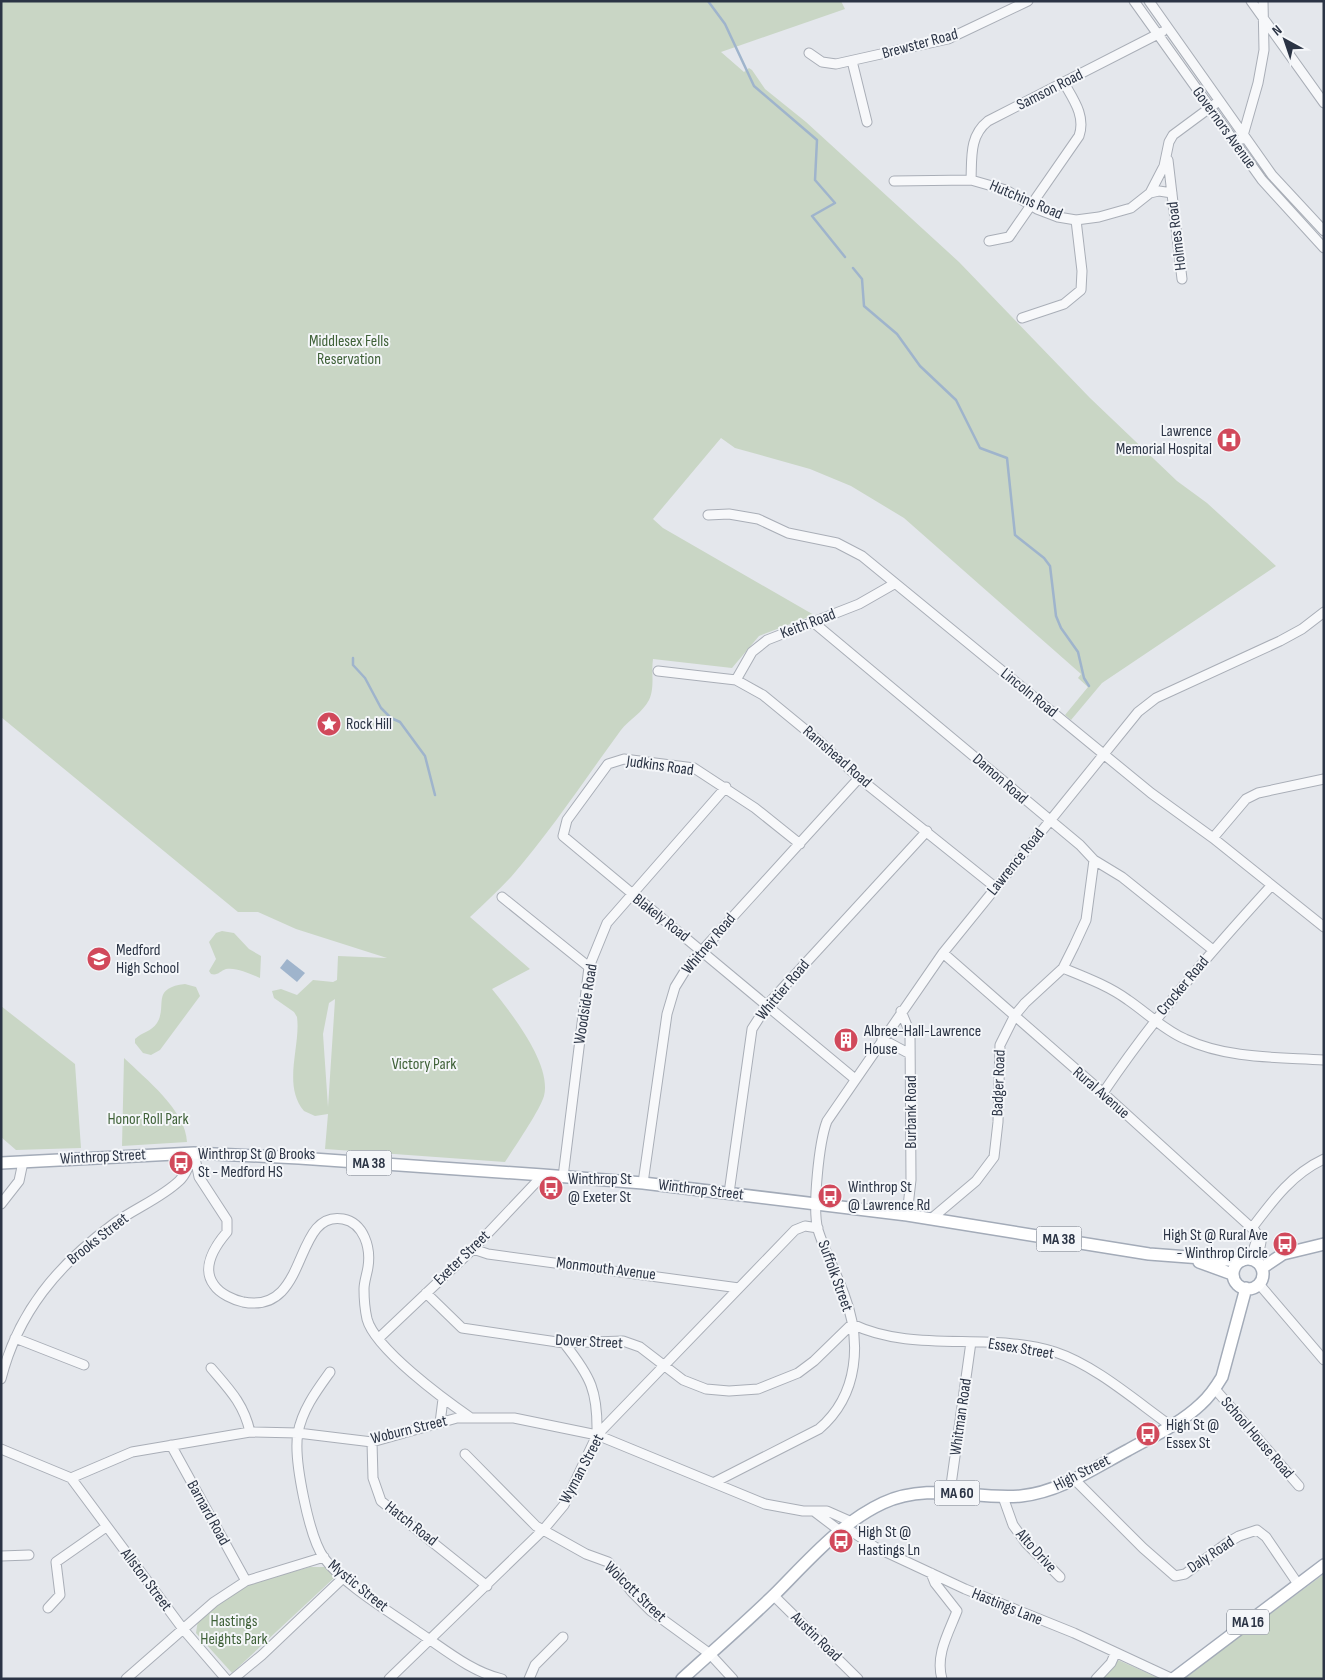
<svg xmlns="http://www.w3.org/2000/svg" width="1325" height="1680" font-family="'Sofia Sans Condensed',sans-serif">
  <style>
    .green { fill: #c9d6c5; fill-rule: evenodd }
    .water { fill: #9fb4cc }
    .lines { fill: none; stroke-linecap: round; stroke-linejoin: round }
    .stream { stroke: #9fb4cc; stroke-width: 2.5 }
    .minor-casing { stroke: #a9aeb7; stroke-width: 11 }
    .major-casing { stroke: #a3abb8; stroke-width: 14 }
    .minor { stroke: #f7f8fa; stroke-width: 9 }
    .major { stroke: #fff; stroke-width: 11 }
    .labels { text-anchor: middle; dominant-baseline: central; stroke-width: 4; stroke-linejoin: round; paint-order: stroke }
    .shield { fill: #f4f6f9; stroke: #676e7b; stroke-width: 1 }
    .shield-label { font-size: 15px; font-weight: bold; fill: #2b3445 }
    .street-label { font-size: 16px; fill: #2b3445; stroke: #f4f6f9 }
    .park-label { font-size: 16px; fill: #3f6138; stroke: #f4f6f9 }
    .poi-label { font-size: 16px; fill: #2b3445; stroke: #f4f6f9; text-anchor: start }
  </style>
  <rect width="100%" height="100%" fill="#e4e7ec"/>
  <path class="green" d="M1,1H841L845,9L721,52L744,72L749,68L752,70L765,89L806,122L959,262L1090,398L1177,481L1207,503L1276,566L1102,683L1071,720L1065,715L1088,687L1078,678L1081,674L904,518L851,486L810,469L735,448L721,438L653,519L663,528L814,615L759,636L732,668L653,659C651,671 655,688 649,700C643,712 629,720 621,730C585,779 551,831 511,877C498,891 484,904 470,917L530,969L492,989C511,1013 552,1064 544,1096C540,1110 514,1148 505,1162L325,1149L328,1114L315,1116L304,1111C282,1085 301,1046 297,1017L294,1012L274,998L272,991L281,989L297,995L313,980L333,982L337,980L338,956L387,958L296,929L258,912H238L1,717ZM335,999V1000L328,1107L323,1034L329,1003Z
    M222,931L234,933L249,949L261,956L260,978C251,974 236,967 226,969C220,971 218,976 211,974L209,971L216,959L209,942L216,933Z
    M185,984L196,987L200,996L160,1050L151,1055L143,1053L135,1043V1039C142,1032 151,1032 157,1023C168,1006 150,988 185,984Z
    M1,1006L75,1064L81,1148L16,1150L1,1137Z
    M124,1058C146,1079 186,1111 187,1142L122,1146Z
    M310,1567H325L335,1577L232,1673L196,1633L198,1620L230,1596L252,1583Z
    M1324,1574V1679H1182Z
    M1118,1660L1161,1679H1101Z"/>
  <path class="water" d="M287,959L305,973L297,982L280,968Z"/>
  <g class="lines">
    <path class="stream" d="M708,1L725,24L754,86L817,140L815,180L835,203L812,216L845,257
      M853,268L862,279L864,306L897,334L920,366L956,400L980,448L1007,458L1015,535L1044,558L1050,566L1056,616L1061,628L1078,652L1084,678L1089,686
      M353,658V665L365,678L381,708L391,718L400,722L425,756L435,795"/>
    <defs>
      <path id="minor" d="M1134,1L1262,180L1324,248
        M1149,1L1272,175L1324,231
        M1251,1L1324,103
        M809,53L822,62L836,64L948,39L1028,1
        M852,61L867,122
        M1242,139L1258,83L1264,50L1263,1
        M1168,160L1182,279
        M971,180C972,158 969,136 988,121L1162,32
        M894,181L971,180L1006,190L1037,209L1058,217L1076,220L1099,217L1131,208L1150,193L1164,166L1169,142L1173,135L1219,101
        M1150,193L1159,191L1172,193
        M989,241L1009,237L1079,136C1086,116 1073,99 1064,83
        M1022,318L1064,304L1081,290L1082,271L1076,220
        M708,515L729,514L758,519L788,533L837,543L862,556L1151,793L1213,838L1324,927
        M813,622L1080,845L1094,860L1122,877L1213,950
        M658,671L736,680L763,695L819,741L859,778L995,887
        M736,680L752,652L767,640L859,604L894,584
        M1213,838L1246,799L1258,793L1324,779
        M800,844L755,808L694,768L624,759L608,764L567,820L563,836L855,1079
        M502,897L589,967
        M943,953L1103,1093L1255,1231L1261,1242L1257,1262
        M1063,968C1085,977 1109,986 1128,1000C1147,1013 1164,1030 1185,1039C1228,1059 1277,1057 1324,1060
        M901,1011L910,1033L911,1180L907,1215
        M882,1039L910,1054
        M1103,1093C1155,1016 1209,954 1271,886
        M194,1153L199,1177L227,1220V1232C215,1246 201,1268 214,1285C220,1294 234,1300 243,1302C310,1315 292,1210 343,1219C364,1223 371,1248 368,1267C367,1274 364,1282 364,1289C364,1299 365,1310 367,1319C375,1349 445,1400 471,1418
        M563,1177L589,967L607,923L726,787
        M643,1183L667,1014L675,987L688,966L859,778
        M729,1193L752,1029L768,1004L927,831
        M1,1204L19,1181L23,1162
        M931,1219L976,1181L994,1157L998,1122L1000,1045L1015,1015L1025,1003L1063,968L1074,946L1086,920L1094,860
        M1252,1228C1273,1200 1292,1174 1324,1159
        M473,1249L488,1254L739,1288
        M1243,1261L1253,1251L1257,1239
        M1259,1284L1324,1360
        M426,1293L462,1328L564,1343L623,1341L640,1347L683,1380L706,1389L729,1391L758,1389L798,1373L814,1361L852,1324C914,1354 990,1331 1055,1352C1095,1365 1137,1402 1171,1426
        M15,1338L84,1365
        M379,1338L473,1249L543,1175
        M564,1343C591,1377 598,1391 597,1435
        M211,1368C229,1389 244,1404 250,1432
        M330,1372C317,1390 302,1410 298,1433C293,1458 309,1537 324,1558C343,1584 390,1612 417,1631C443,1648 471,1672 502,1679
        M1,1379C18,1312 58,1265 112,1225C133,1209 160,1199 179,1181C186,1175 190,1163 193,1154
        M1215,1389L1299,1486
        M440,1423L443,1399
        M372,1442L373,1478L381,1501L487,1586
        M171,1445L246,1581
        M1,1449L71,1478L132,1452L250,1432L298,1433L372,1442L457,1418H514L597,1435L765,1504L803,1511H827L852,1522
        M465,1454L536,1526L586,1554L608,1562L632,1592L651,1611L710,1654L733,1679
        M71,1478L183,1629L226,1679
        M1074,1479L1143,1548L1175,1576L1185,1574L1227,1543L1239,1536L1257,1530L1266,1537L1298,1584
        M715,1482L819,1429C859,1395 862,1341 844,1294C836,1272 825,1252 818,1230C812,1209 819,1142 827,1121L943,953L1138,712L1156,698L1280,641L1302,629L1324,612
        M950,1492L971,1342
        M1003,1497L1013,1525L1026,1543L1060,1577
        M815,1512L840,1531
        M845,1527L875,1547L965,1589L1074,1633L1173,1679
        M1,1556L29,1555
        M931,1573L935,1583L957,1611C949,1632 935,1655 942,1679
        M773,1595L858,1679
        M48,1608L60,1595L56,1562L106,1527
        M126,1679L214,1602L246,1581L324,1557
        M233,1679L262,1655L343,1578
        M389,1679L544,1529L564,1505L597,1435L795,1230L805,1226L818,1228
        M529,1679L535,1665L563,1637
        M1096,1679L1111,1663L1115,1654"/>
      <path id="major" d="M1,1163L194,1153L299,1158L543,1175L643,1183L907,1215L1149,1254L1241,1261
        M1233 1274a15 15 0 1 1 30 0a15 15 0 1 1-30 0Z
        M1199,1262L1232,1274
        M1262,1268L1283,1254L1324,1244
        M682,1679C713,1651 744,1624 774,1595C807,1562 840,1523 883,1503C929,1482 974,1500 1021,1496C1060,1492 1094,1468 1128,1450C1153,1436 1180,1424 1201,1404C1210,1396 1216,1387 1222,1377L1246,1288
        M1173,1679L1324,1565"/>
    </defs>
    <use href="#minor" class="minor-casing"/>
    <use href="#major" class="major-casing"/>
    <use href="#minor" class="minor"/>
    <use href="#major" class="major"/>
  </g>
  <defs>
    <symbol id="hospital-disc" viewBox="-11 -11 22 22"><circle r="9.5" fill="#d1495b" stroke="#f4f6f9"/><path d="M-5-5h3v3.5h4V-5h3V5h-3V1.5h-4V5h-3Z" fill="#fff"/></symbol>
    <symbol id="sight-disc" viewBox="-11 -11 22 22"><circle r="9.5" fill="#d1495b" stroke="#f4f6f9"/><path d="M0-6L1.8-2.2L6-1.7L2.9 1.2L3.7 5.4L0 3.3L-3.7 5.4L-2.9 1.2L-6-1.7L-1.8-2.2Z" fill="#fff"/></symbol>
    <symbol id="school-disc" viewBox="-11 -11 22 22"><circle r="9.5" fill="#d1495b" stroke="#f4f6f9"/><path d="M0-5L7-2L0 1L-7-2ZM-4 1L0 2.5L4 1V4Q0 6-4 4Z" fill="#fff"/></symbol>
    <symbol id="building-disc" viewBox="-11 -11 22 22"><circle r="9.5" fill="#d1495b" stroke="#f4f6f9"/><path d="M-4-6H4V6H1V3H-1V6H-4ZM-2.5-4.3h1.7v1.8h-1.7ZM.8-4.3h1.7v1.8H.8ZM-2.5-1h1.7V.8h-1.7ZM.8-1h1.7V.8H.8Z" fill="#fff"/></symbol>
    <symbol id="bus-disc" viewBox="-11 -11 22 22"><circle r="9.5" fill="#d1495b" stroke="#f4f6f9"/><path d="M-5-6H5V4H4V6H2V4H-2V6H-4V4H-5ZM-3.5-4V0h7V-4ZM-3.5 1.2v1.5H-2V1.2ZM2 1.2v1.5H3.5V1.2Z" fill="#fff"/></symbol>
  </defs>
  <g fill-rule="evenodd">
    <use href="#hospital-disc" x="1215" y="426" width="28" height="28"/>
    <use href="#sight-disc" x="315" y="710" width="28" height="28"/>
    <use href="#school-disc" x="85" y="945" width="28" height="28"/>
    <use href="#building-disc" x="832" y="1026" width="28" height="28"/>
    <use href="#bus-disc" x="167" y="1149" width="28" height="28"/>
    <use href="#bus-disc" x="537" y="1174" width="28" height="28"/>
    <use href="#bus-disc" x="816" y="1182" width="28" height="28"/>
    <use href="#bus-disc" x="1271" y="1230" width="28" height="28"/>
    <use href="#bus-disc" x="1134" y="1420" width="28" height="28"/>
    <use href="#bus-disc" x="827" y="1527" width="28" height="28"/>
  </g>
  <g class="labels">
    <g class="shield">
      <rect x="346.5" y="1150.5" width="45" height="25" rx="4"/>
      <rect x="1036.5" y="1226.5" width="45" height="25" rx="4"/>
      <rect x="934.5" y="1480.5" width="45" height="25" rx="4"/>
      <rect x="1227" y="1609.5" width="42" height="25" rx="4"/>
    </g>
    <g class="shield-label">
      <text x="369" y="1163">MA 38</text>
      <text x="1059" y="1239">MA 38</text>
      <text x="957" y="1493">MA 60</text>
      <text x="1248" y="1622">MA 16</text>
    </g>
    <g class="street-label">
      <text transform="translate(920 44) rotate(-15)">Brewster Road</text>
      <text transform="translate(1050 90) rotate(-27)">Samson Road</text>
      <text transform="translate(1224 128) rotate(54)">Governors Avenue</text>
      <text transform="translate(1026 200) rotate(23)">Hutchins Road</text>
      <text transform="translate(1177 236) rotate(-97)">Holmes Road</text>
      <text transform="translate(808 624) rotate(-21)">Keith Road</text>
      <text transform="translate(1029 693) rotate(39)">Lincoln Road</text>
      <text transform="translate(837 757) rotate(41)">Ramshead Road</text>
      <text transform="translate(660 766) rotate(8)">Judkins Road</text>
      <text transform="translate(1000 779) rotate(41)">Damon Road</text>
      <text transform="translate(1016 862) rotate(-51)">Lawrence Road</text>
      <text transform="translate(661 918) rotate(38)">Blakely Road</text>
      <text transform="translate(709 944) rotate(-50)">Whitney Road</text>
      <text transform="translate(1183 986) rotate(-50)">Crocker Road</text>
      <text transform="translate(783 990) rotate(-50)">Whittier Road</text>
      <text transform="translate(586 1004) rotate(-81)">Woodside Road</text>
      <text transform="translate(999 1083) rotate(-88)">Badger Road</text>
      <text transform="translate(1101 1093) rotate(41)">Rural Avenue</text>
      <text transform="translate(911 1112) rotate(-90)">Burbank Road</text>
      <text transform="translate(103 1157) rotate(-3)">Winthrop Street</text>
      <text transform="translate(701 1190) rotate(7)">Winthrop Street</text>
      <text transform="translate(98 1239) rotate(-38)">Brooks Street</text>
      <text transform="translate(462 1258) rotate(-44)">Exeter Street</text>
      <text transform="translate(606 1269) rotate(7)">Monmouth Avenue</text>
      <text transform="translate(835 1276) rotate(70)">Suffolk Street</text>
      <text transform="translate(589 1342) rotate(3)">Dover Street</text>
      <text transform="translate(1021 1349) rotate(9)">Essex Street</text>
      <text transform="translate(961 1417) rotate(-82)">Whitman Road</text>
      <text transform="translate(409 1430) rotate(-14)">Woburn Street</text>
      <text transform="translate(1257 1438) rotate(49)">School House Road</text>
      <text transform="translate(582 1469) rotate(-62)">Wyman Street</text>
      <text transform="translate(1082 1473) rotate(-27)">High Street</text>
      <text transform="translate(208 1513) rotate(61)">Barnard Road</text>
      <text transform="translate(411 1524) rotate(38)">Hatch Road</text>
      <text transform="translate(1036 1551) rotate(48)">Alto Drive</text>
      <text transform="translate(1211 1555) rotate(-34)">Daly Road</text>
      <text transform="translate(146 1580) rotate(53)">Allston Street</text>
      <text transform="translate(358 1586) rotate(39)">Mystic Street</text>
      <text transform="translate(635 1592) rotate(44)">Wolcott Street</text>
      <text transform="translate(1007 1607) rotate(22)">Hastings Lane</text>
      <text transform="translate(816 1637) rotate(44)">Austin Road</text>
    </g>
    <g class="park-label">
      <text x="349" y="341">Middlesex Fells<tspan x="349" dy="18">Reservation</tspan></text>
      <text x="424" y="1064">Victory Park</text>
      <text x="148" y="1119">Honor Roll Park</text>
      <text x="234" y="1621">Hastings<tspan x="234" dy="18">Heights Park</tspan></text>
    </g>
    <g class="poi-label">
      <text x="1212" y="431" text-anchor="end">Lawrence<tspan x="1212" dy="18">Memorial Hospital</tspan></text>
      <text x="346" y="724">Rock Hill</text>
      <text x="116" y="950">Medford<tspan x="116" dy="18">High School</tspan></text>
      <text x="864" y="1031">Albree-Hall-Lawrence<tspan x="864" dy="18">House</tspan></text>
      <text x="198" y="1154">Winthrop St @ Brooks<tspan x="198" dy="18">St - Medford HS</tspan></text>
      <text x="568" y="1179">Winthrop St<tspan x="568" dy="18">@ Exeter St</tspan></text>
      <text x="848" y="1187">Winthrop St<tspan x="848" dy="18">@ Lawrence Rd</tspan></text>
      <text x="1268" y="1235" text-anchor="end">High St @ Rural Ave<tspan x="1268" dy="18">- Winthrop Circle</tspan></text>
      <text x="1166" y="1425">High St @<tspan x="1166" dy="18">Essex St</tspan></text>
      <text x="858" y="1532">High St @<tspan x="858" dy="18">Hastings Ln</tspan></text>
    </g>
  </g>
  <rect width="1325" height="1680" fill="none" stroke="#2b3445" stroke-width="5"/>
  <g transform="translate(1285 40) rotate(320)" stroke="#f4f6f9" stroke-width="4" paint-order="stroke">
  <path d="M0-4L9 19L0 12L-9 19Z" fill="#2b3445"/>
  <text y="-8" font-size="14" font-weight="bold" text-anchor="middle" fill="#2b3445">N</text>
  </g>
</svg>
